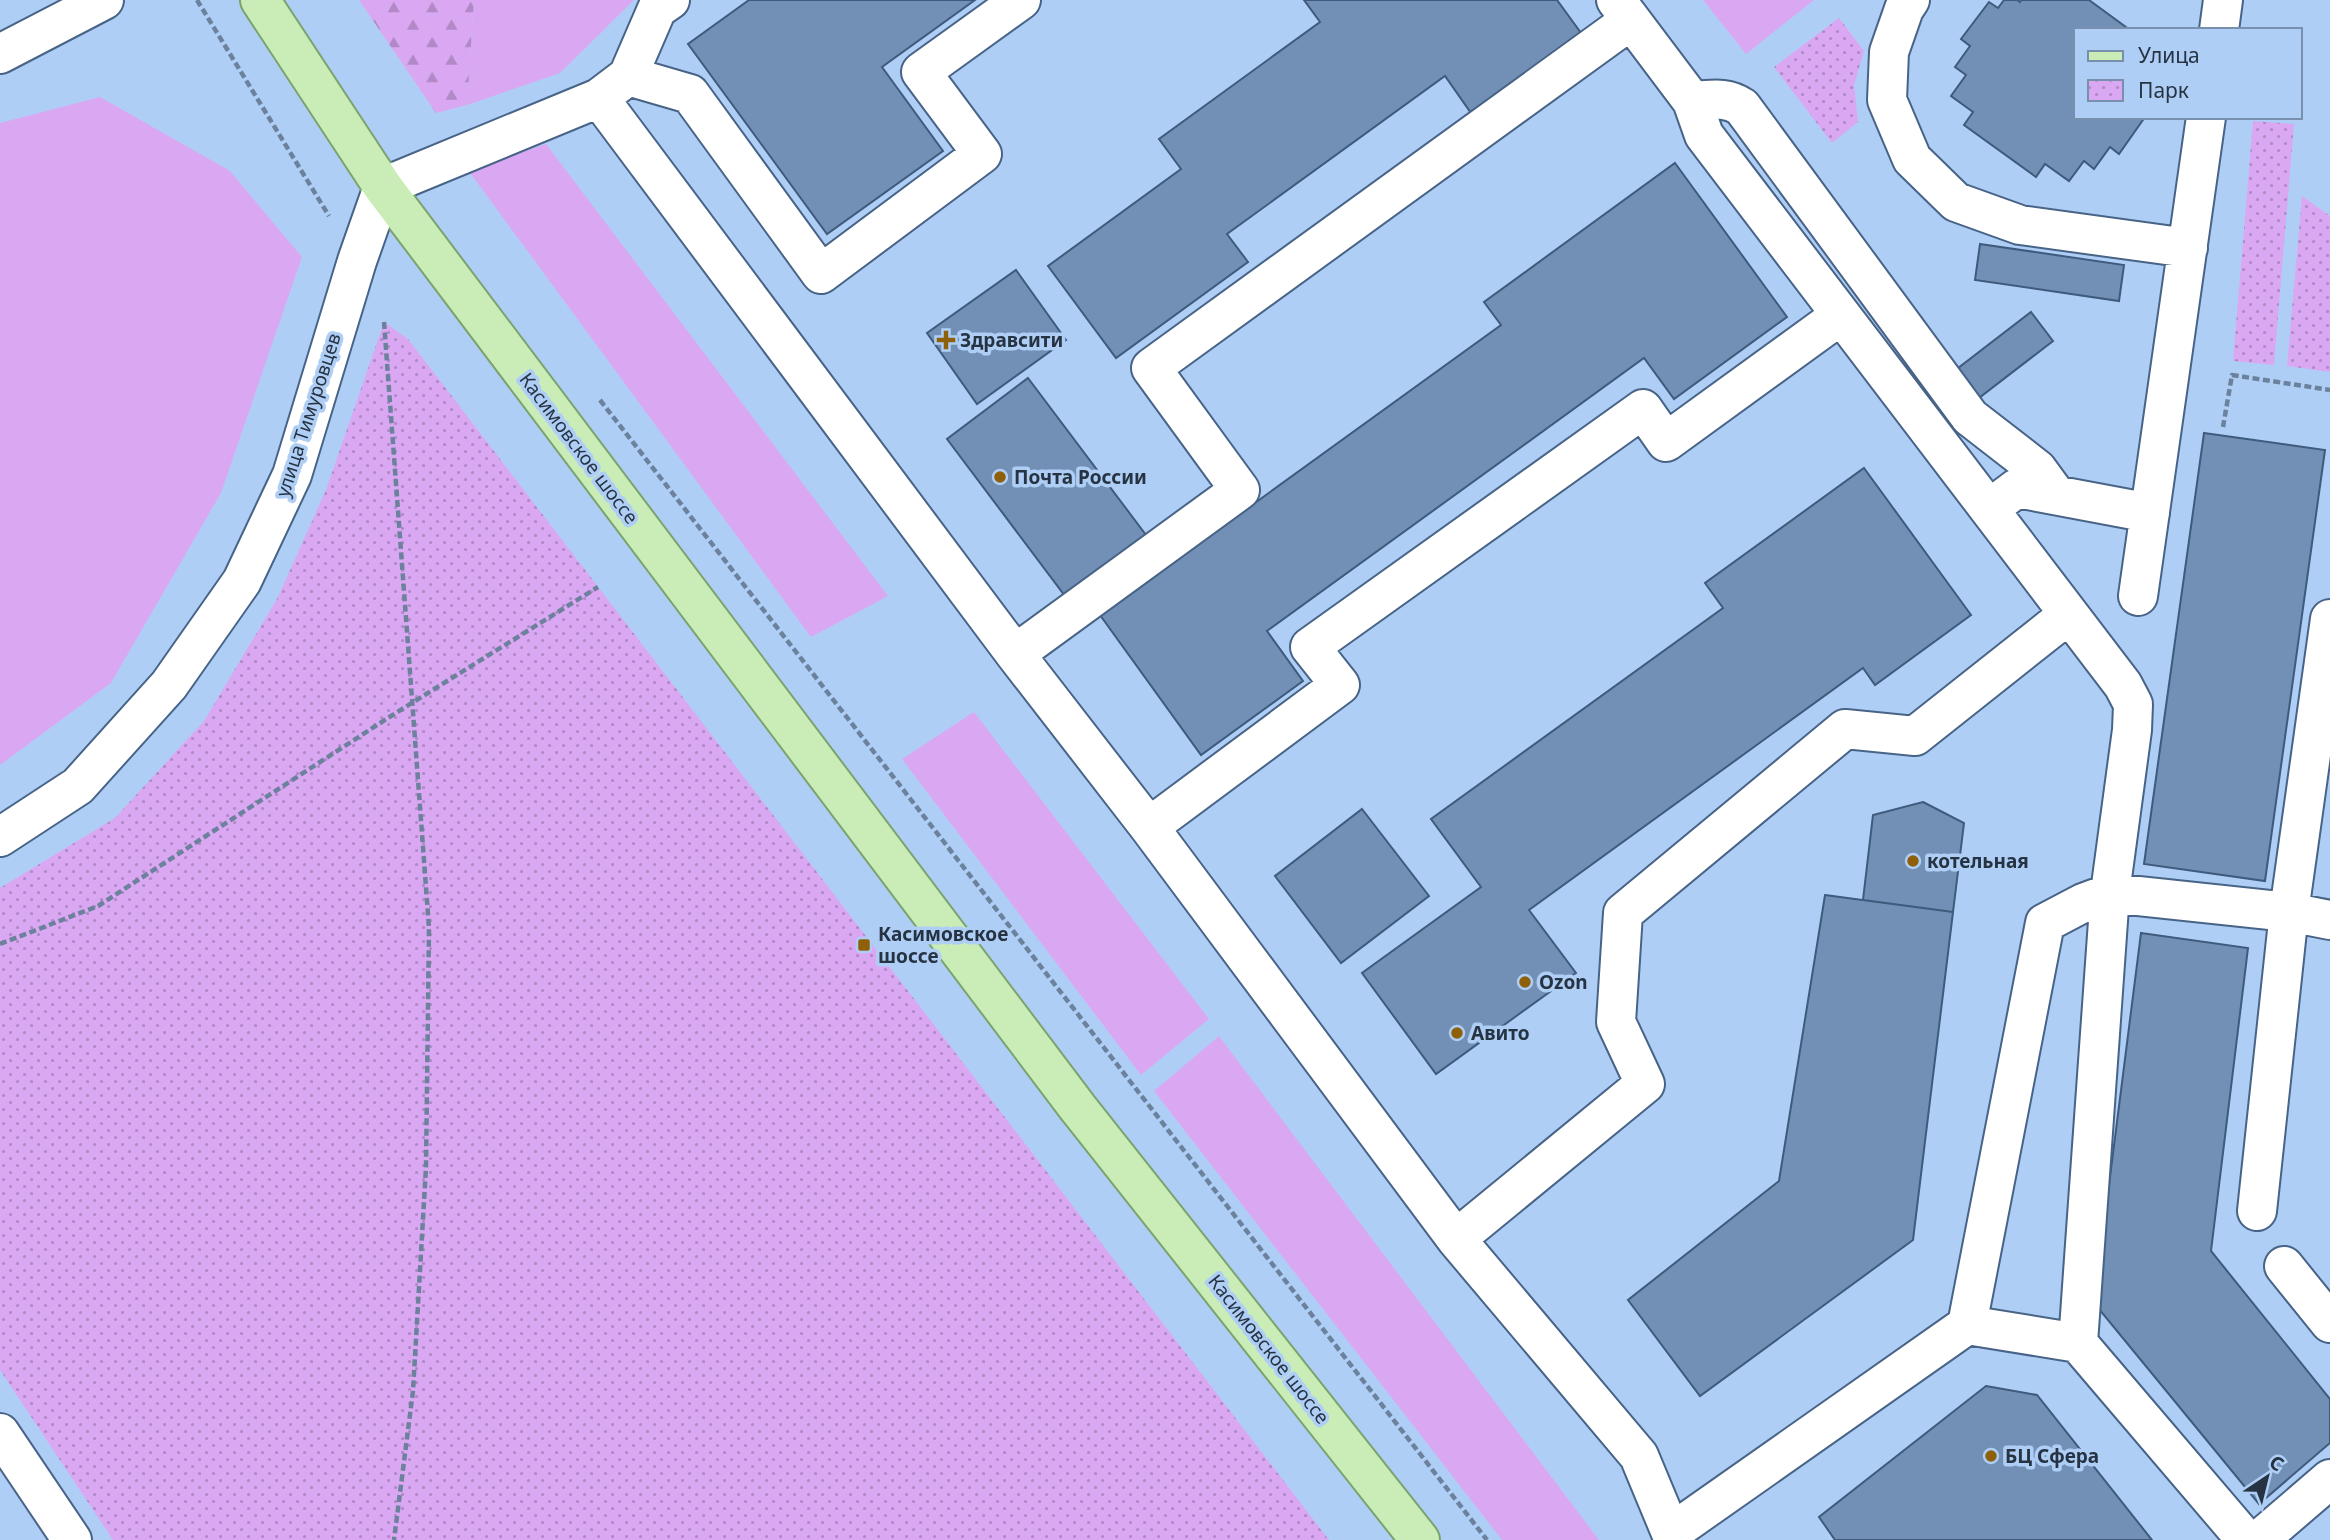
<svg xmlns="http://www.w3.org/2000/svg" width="2330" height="1540" font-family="'Noto Sans',sans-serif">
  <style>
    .grass { fill: #daa8f3 }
    .forest { fill: url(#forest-firs) }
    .park { fill: url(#park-dots) }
    .building { fill: #7290b5; stroke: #3e5a7c; stroke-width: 2 }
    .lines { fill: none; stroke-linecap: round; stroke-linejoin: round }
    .minor-casing { stroke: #476386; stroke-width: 42 }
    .major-casing { stroke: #7aa36e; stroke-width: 42 }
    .path { stroke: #6b819c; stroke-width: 4.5; stroke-dasharray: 7 3.5; stroke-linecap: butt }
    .minor { stroke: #fff; stroke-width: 38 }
    .major { stroke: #caecb6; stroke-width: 38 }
    .poi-dot { fill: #8f600a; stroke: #afcef6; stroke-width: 2.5 }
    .labels { text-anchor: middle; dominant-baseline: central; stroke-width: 7; stroke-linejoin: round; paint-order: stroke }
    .poi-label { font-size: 19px; font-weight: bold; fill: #263342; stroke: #afcef6; text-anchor: start }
    .street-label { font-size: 19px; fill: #263342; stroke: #afcef6 }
  </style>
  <defs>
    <pattern id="forest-firs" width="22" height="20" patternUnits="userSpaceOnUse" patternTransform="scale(1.75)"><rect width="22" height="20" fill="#daa8f3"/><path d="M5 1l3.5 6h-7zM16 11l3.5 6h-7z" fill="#b189c6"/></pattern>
    <pattern id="park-dots" width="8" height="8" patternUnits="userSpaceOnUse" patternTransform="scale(1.75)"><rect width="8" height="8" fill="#daa8f3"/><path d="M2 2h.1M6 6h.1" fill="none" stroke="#b189c6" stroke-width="1.8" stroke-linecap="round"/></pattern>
  </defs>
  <rect width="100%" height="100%" fill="#afcef6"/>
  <path class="grass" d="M474,0H634L560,73L467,105Z
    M1703,0H1814L1746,54Z
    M100,97L230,171L302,257L221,493L111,683L0,765V123Z
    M546,144L888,596L811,637L468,170Z
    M974,712L1209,1019L1141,1075L902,759Z
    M1219,1036L1599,1540H1502L1154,1091Z"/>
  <path class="forest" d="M359,0H474L467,105L436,113Z"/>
  <path class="park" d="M1839,18L1864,51L1854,85L1858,122L1832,143L1774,67Z
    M2253,121L2294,124L2274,365L2233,361Z
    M2302,196L2330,216V372L2287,366Z
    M384,322L408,339L1329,1540H113L0,1370V888L115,818L204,721L277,599L326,490Z"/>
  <path class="building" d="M749,0H975L882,67L943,151L827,234L688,44Z
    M1304,0H1557L1581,33L1471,113L1445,76L1227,234L1248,262L1116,358L1048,266L1181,169L1159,139L1320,22Z
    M2004,0H2017L2020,2L2021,0H2089L2130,30H2076V117H2145L2119,154L2110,147L2094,169L2084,161L2069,181L2045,164L2036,177L1964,125L1973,112L1951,96L1966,75L1955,67L1970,46L1961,39L1989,2L1998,8Z
    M1675,163L1787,317L1674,399L1644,358L1267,631L1303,681L1201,755L1100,615L1501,325L1484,302Z
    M1980,244L2124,265L2119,301L1975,280Z
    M1016,270L1066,340L977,404L927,333Z
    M2031,312L2053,341L1975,401L1953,372Z
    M1028,378L1146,535L1065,596L947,439Z
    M2204,433L2325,450L2265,881L2144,864Z
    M1864,468L1971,615L1875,685L1863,668L1529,910L1576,973L1436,1074L1362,973L1481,887L1431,819L1723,608L1705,583Z
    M1923,802L1964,823L1953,912L1863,900L1873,815Z
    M1362,809L1429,896L1341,963L1275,876Z
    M1825,895L1953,912L1913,1240L1700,1396L1628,1300L1779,1181Z
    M2141,933L2248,948L2211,1251L2330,1399V1443L2259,1504L2094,1303Z
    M1986,1386L2037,1395L2152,1540H1835L1819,1517Z"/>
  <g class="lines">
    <defs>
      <path id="minor" d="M1616,0L1692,101L1704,135L2123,685L2133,704L2132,730L2110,893L2078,1343L2246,1540
        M1910,0L1904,9L1889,52L1887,100L1912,159L1956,202L2020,225L2188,248
        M2219,30L2223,0
        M0,54L104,0
        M628,76L690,94L821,274L982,154L921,72L1021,0
        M599,98L1015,654L1149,827L1456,1239L1639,1456L1671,1533L1967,1325L2045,923L2083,903L2110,893L2289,912L2330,619
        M1692,101C1711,100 1726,96 1742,107L1970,417L2037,469L2056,495
        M1989,509L2017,488L2150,513
        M2138,596L2206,117
        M1015,654L1240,490L1151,368L1631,20
        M1149,827L1340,685L1310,647L1643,409L1666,442L1841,315
        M0,837L78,786L169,685L242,581L292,475L357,261L383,187L599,98L628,76L657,9L670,0
        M2257,1211L2289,912L2330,920
        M1456,1239L1645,1084L1616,1022L1623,913L1845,729L1915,736L2069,614
        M2284,1266L2330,1323
        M1967,1325L2078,1343
        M0,1433L72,1540
        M2259,1540L2330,1479"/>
      <path id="major" d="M260,0L383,187L1078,1108L1420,1540"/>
    </defs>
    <use href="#minor" class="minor-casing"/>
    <use href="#major" class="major-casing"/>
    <path class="path" d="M197,0L329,216
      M384,322L429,928L426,1167L413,1391L394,1540
      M600,400L1487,1540
      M2223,427L2232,375L2330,390
      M0,944L98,906L391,716L598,587"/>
    <use href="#minor" class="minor"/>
    <use href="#major" class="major"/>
  </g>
  <g class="poi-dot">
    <path d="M942.5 329.5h7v7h7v7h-7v7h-7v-7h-7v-7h7z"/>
    <circle cx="1000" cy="477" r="7"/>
    <circle cx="1913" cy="861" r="7"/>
    <rect x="857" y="938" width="14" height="14" rx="3.5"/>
    <circle cx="1525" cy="982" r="7"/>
    <circle cx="1457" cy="1033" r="7"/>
    <circle cx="1991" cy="1456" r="7"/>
  </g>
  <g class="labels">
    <g class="poi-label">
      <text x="960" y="340">Здравсити</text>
      <text x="1014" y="477">Почта России</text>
      <text x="1927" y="861">котельная</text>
      <text x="878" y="934">Касимовское<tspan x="878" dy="22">шоссе</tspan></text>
      <text x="1539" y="982">Ozon</text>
      <text x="1471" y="1033">Авито</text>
      <text x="2005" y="1456">БЦ Сфера</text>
    </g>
    <g class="street-label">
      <text transform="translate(308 415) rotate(-72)">улица Тимуровцев</text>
      <text transform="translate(579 448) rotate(53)">Касимовское шоссе</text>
      <text transform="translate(1269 1349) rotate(52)">Касимовское шоссе</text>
    </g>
  </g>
  <rect x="2074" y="28" width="228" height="91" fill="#afcef6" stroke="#7890ae" stroke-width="2"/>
  <rect x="2088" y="51" width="35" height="10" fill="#caecb6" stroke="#7890ae" stroke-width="2"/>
  <text x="2138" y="63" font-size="21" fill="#263342">Улица</text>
  <rect x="2088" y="80" width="35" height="21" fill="url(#park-dots)" stroke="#7890ae" stroke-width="2"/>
  <text x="2138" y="98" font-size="21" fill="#263342">Парк</text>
  <g transform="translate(2267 1477) rotate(35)" stroke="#afcef6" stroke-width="5" paint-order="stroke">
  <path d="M0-5L12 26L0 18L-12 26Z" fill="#263342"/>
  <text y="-10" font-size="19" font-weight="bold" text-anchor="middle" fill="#263342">С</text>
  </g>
</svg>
